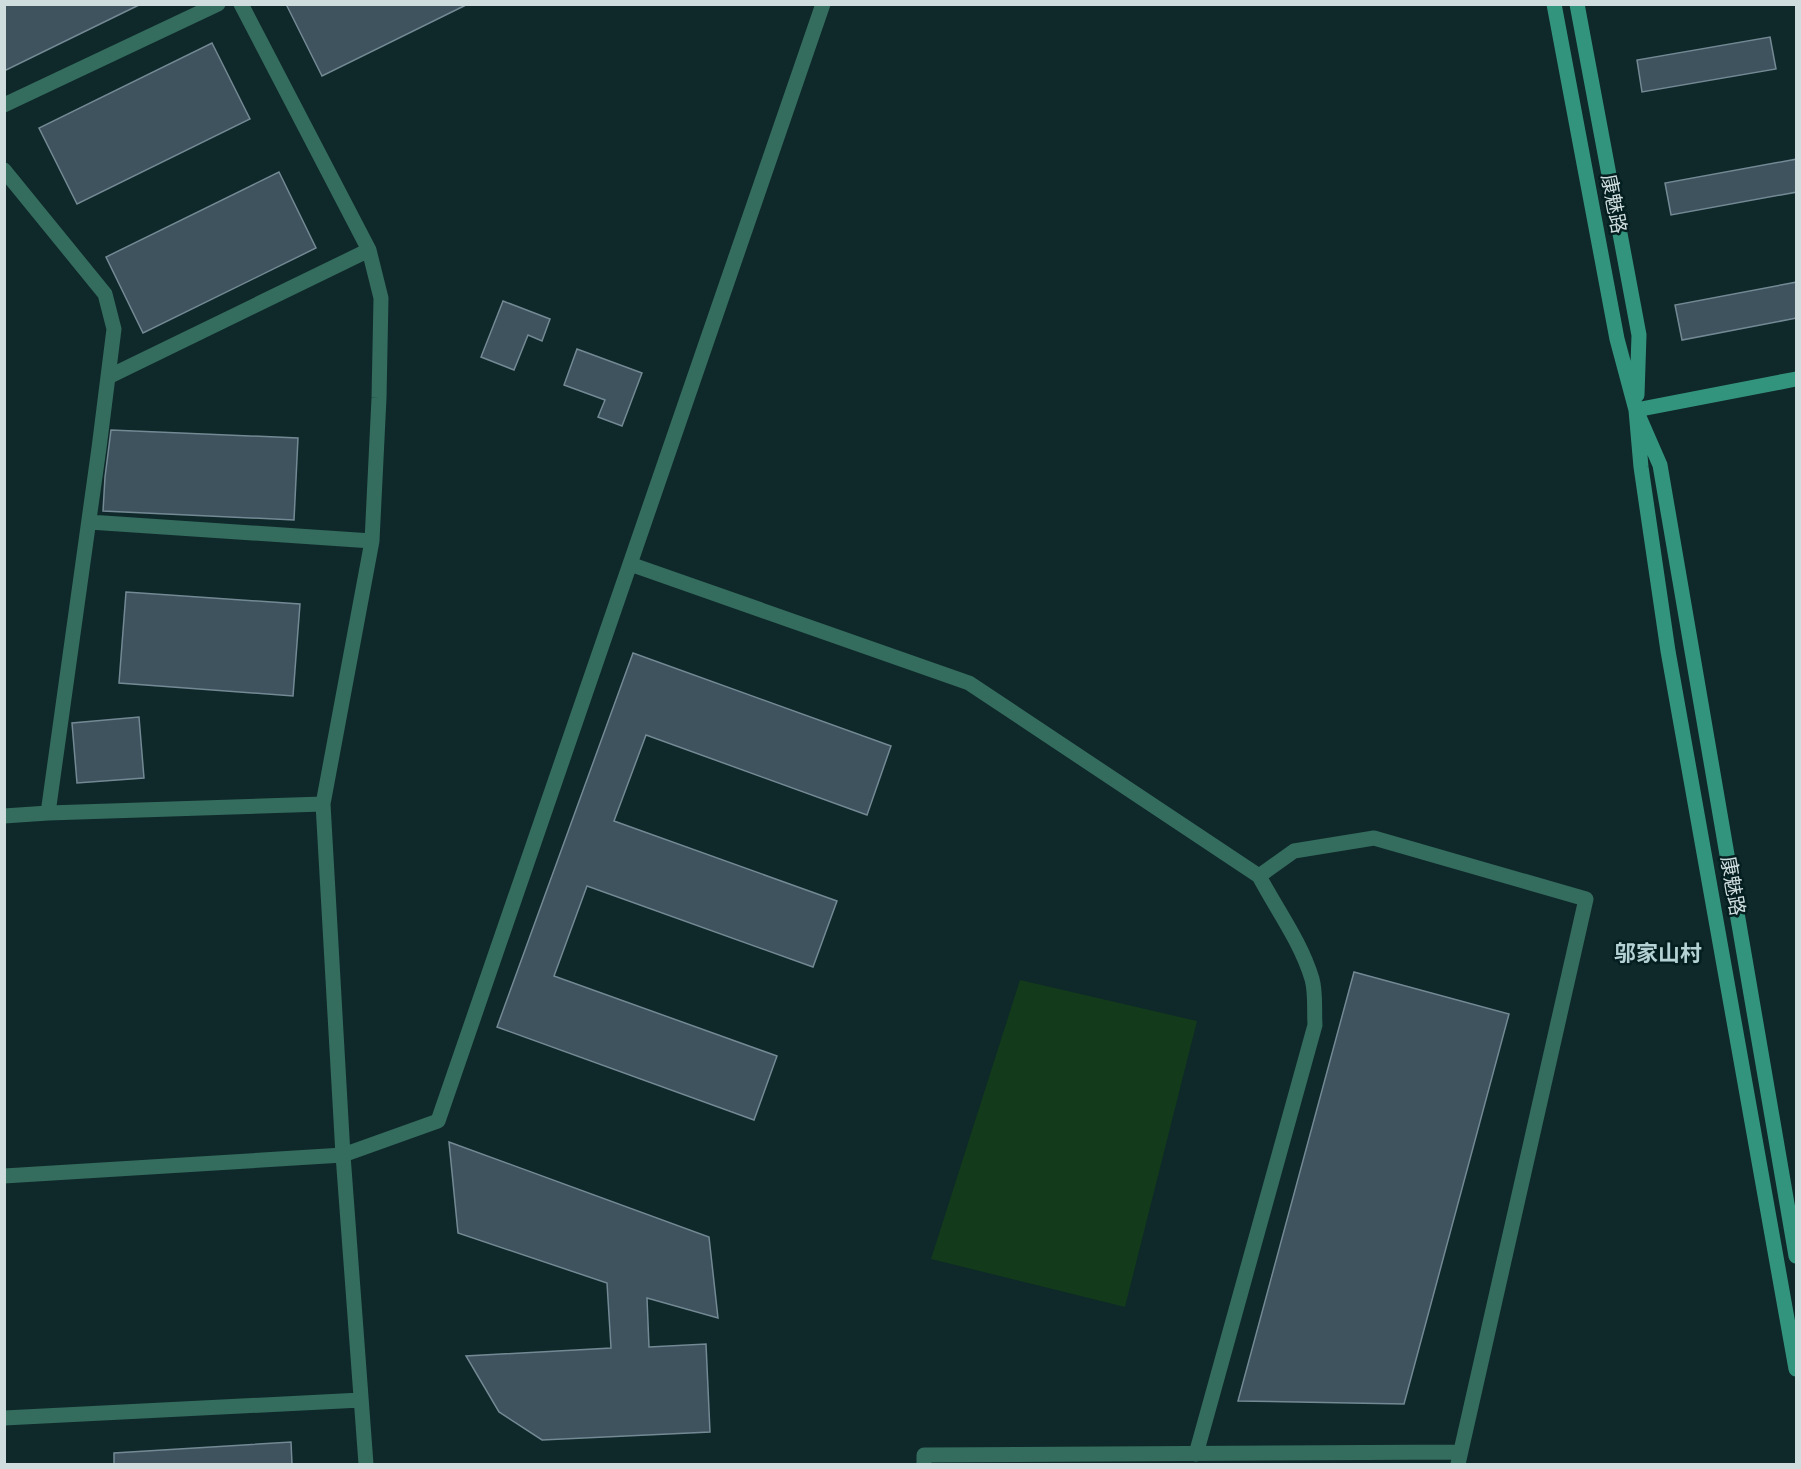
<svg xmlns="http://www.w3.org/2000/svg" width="1801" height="1469" font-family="Spectral,'Noto Sans SC',serif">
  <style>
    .green { fill: #123a1b }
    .building { fill: #3e535e; stroke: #738994; stroke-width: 1.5 }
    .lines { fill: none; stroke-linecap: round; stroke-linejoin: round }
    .street { stroke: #346c5e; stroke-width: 15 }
    .secondary { stroke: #33947e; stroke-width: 15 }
    .labels { text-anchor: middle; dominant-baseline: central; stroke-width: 5; stroke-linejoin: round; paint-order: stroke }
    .street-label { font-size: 20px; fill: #cfddde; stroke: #051e20 }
    .quarter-label { font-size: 22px; font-weight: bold; fill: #b4d1d3; stroke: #051e20 }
  </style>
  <rect width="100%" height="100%" fill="#0f282a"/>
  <path class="green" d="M1020,980L1197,1021L1125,1307L931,1259Z"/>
  <path class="building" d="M4,4H141L4,71Z
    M286,4H468L322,76Z
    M1770,37L1776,69L1642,92L1637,60Z
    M212,43L250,119L77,204L39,128Z
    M1797,159V192L1671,215L1665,183Z
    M279,172L316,248L143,333L106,257Z
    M1797,282V318L1682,340L1675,305Z
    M503,301L550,319L542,341L528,335L514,370L481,357Z
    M577,349L642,373L622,426L598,417L605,400L564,385Z
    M111,430L298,438L294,520L103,511L105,477Z
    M126,592L300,604L293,696L119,683Z
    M633,653L891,746L867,815L646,735L614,821L837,901L813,967L587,886L554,976L777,1056L754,1120L497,1027Z
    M139,717L144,778L77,783L72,723Z
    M1354,972L1509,1014L1404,1404L1238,1401Z
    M449,1142L709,1237L718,1318L647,1298L649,1347L706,1344L710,1432L542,1440L499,1412L466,1356L611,1348L607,1283L458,1233Z
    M291,1442L292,1464H114V1453Z"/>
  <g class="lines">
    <path class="street" d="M241,4L369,250L381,298L379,398L372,541L323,804L343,1155L366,1464
      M4,105L218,4
      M4,170L105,294L114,329L99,448L48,813
      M108,377L369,250
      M89,522L372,541
      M630,564L969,683L1259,876C1277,910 1301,942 1312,979C1316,993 1314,1010 1315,1025L1196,1454
      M4,816L48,813L323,804
      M1259,876L1294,851L1374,838L1586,899L1458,1464
      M4,1176L343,1155L438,1121L823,4
      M4,1418L361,1400
      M924,1464V1455L1460,1452"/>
    <path class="secondary" d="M1554,4L1617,339L1636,410
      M1577,4L1639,335L1637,395
      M1636,410L1796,379
      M1796,1256L1660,465L1636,410L1641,467L1668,651L1796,1369"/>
  </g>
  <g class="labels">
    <g class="street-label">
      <text transform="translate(1613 204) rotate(79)">康魅路</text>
      <text transform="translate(1732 886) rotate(80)">康魅路</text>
    </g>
    <g class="quarter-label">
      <text x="1658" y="954">邬家山村</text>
    </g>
  </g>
  <rect width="1801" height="1469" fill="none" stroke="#cfddde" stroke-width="12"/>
</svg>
